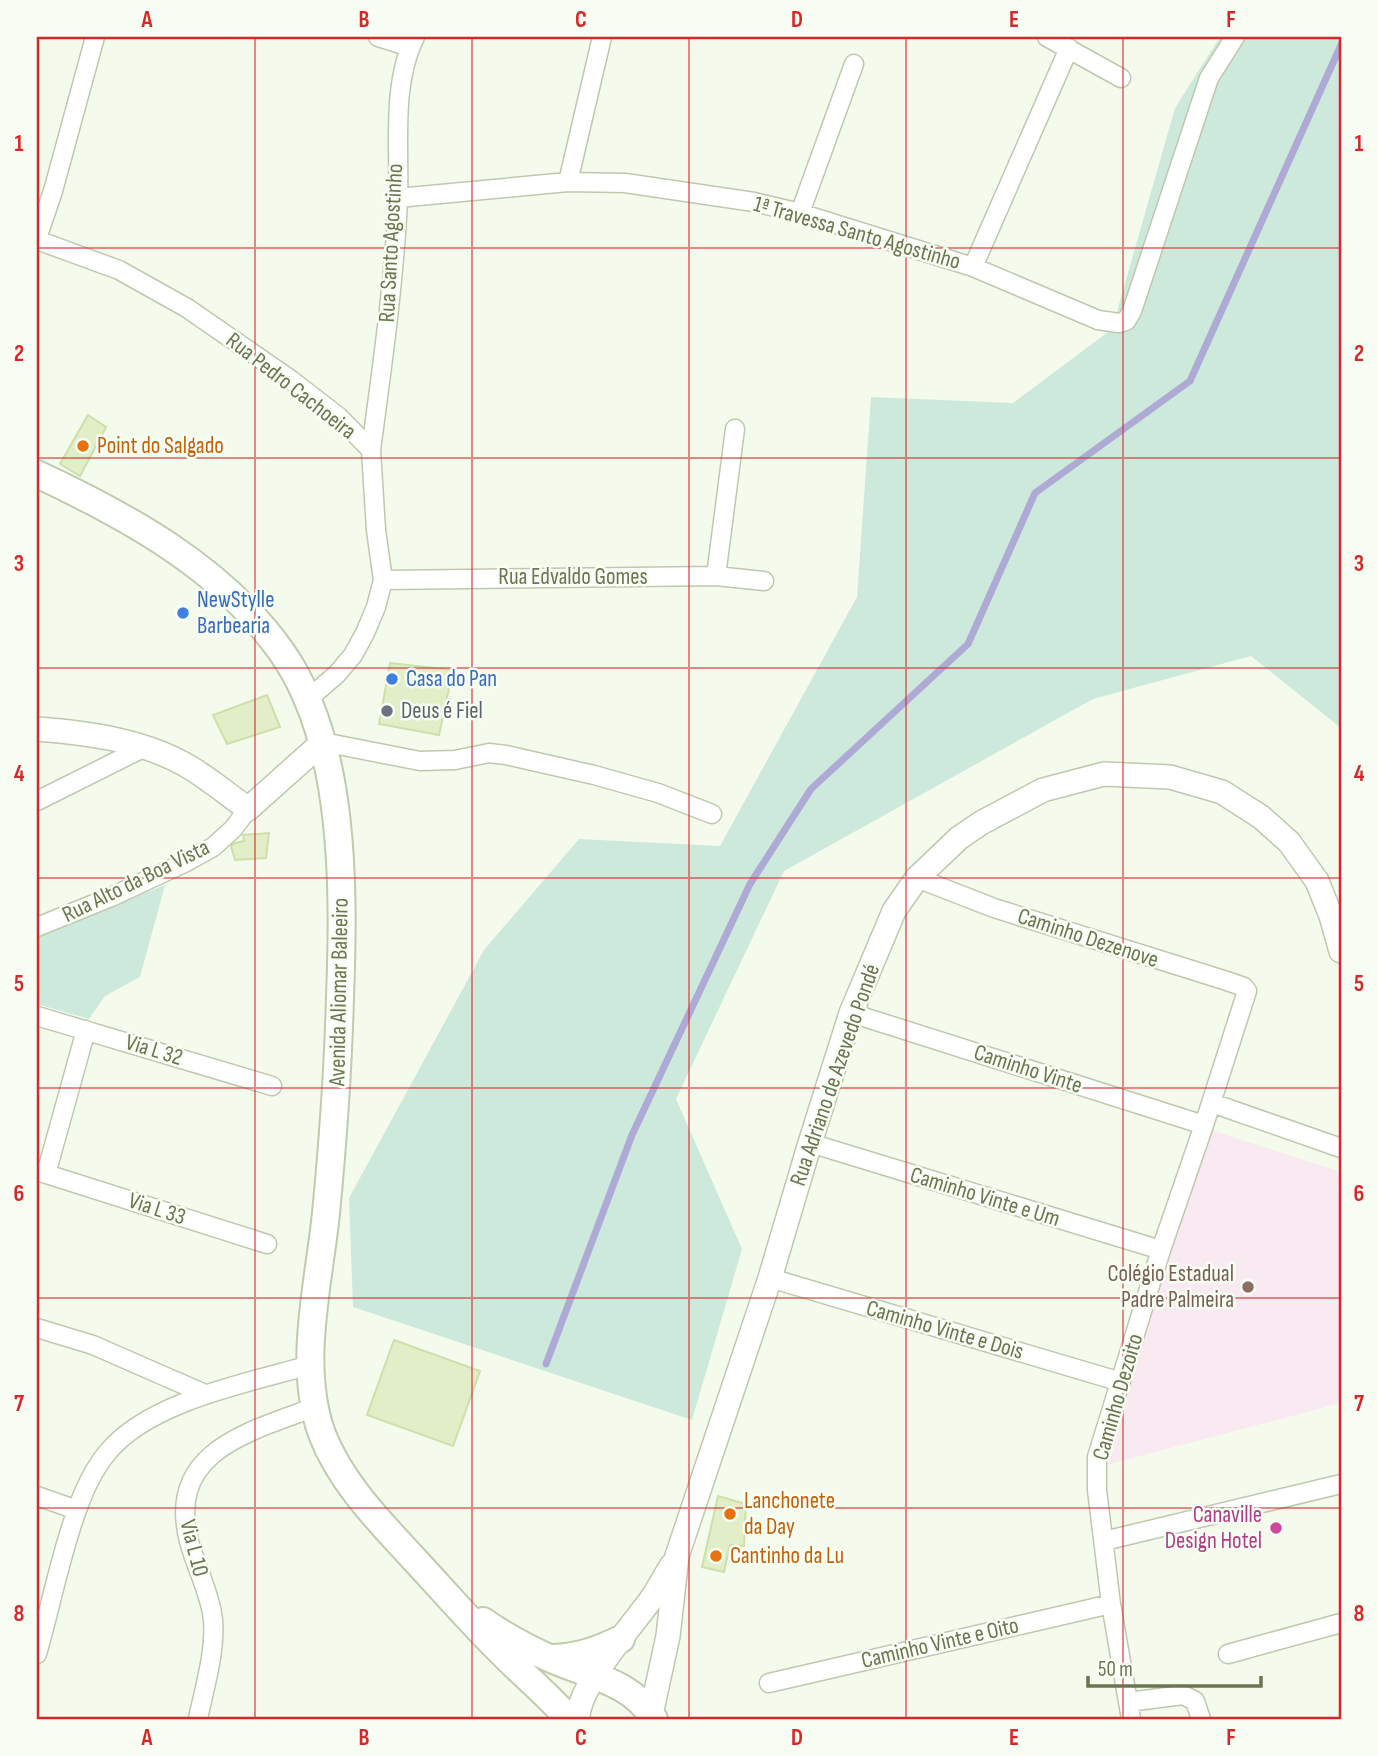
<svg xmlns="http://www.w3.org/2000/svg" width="1378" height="1756" font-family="'Sofia Sans Condensed',sans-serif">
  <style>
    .education { fill: #f8eaf0 }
    .green { fill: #cce9db }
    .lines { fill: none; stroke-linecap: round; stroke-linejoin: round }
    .stream { stroke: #aeaad5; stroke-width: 7 }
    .building { fill: #e1eec8; stroke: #cedfa9; stroke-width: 2 }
    .minor-casing { stroke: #bfc8ae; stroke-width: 21 }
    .tertiary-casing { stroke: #bfc8ae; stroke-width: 26 }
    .secondary-casing { stroke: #c0cbac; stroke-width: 30 }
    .minor { stroke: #fff; stroke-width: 18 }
    .tertiary { stroke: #fff; stroke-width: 23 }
    .secondary { stroke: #fff; stroke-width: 26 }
    .grid { fill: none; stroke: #d62828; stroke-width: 2; stroke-opacity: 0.55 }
    .food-dot { fill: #e8710a; stroke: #f8fef4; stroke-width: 2.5 }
    .shop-dot { fill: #3f7fe0; stroke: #f8fef4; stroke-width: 2.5 }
    .worship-dot { fill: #6b7280; stroke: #f8fef4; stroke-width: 2.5 }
    .education-dot { fill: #8d6e63; stroke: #f8fef4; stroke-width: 2.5 }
    .hotel-dot { fill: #d1479c; stroke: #f8fef4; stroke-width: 2.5 }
    .labels { text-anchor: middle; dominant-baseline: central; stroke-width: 5; stroke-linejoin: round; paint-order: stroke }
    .street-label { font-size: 23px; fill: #6b7551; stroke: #f8fef4 }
    .food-label { font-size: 23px; fill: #c56008; stroke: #f8fef4; text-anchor: start }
    .shop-label { font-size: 23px; fill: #366cbe; stroke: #f8fef4; text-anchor: start }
    .worship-label { font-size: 23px; fill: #5b616d; stroke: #f8fef4; text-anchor: start }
    .education-label { font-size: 23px; fill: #785e54; stroke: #f8fef4; text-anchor: end }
    .hotel-label { font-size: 23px; fill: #b23c85; stroke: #f8fef4; text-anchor: end }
    .neatline { fill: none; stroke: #d62828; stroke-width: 2.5 }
    .grid-label { font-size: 23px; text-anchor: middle; font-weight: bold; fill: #d62828 }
  </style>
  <rect width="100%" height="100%" fill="#f4fbed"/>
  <path class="education" d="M1205,1128L1341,1172V1403L1098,1467Z"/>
  <path class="green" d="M1220,37H1341V728L1251,656L1093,699L784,871L676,1099L742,1249L692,1420L353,1307L349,1198L484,950L579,839L720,846L857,597L871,397L1013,403L1112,329L1175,108Z
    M165,885L140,977L105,996L89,1019L37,1004V936Z"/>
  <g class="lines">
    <path class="stream" d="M546,1364L632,1135L750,884L811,789L968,644L1035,493L1190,381L1341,45"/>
  </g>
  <path class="building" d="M88,415L106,427L80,476L60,464Z
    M390,663L453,670L439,735L379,724Z
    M267,695L280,727L227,744L213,715Z
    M269,833L266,858L235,860L231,846L235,843L244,841L243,835Z
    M394,1340L480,1371L453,1446L367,1415Z
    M718,1496L746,1504L744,1546L730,1545L724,1572L702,1567Z"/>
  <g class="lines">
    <defs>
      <path id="minor" d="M378,37L410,47
        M1047,37L1121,78
        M568,182L602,37
        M398,198L568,182L625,183L754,202L800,213L973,267L1098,320L1119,323L1126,321L1132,311L1209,78L1235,37
        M800,213L854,64
        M37,238L53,191L95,37
        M37,240L119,270L187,308L291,380L339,417L371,450L376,530L383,580L376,607L365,633L353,655L337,674L307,700
        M973,267L1069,48
        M371,450C382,367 394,284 398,200C400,148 391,85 415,37
        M716,576L735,429
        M383,580L716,576L764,581
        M323,742L420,761L455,760L489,753L506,755L594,775L658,793L712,814
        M37,801L145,747
        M917,878L994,908L1227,981L1244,987L1247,991L1204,1125L1161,1250L1097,1457V1490L1111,1604L1131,1719
        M37,927L111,897L184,863L213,847L233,829L248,809
        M851,1013L1204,1125
        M37,1016L272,1086
        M1212,1103L1341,1148
        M810,1143L1161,1250
        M37,1171L267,1244
        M46,1174L86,1030
        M770,1278L1121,1382
        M37,1328L93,1345L205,1394
        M37,1496L77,1510
        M1104,1541L1341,1484
        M37,1654C51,1606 60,1556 77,1510C84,1490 94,1469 107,1453C149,1401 248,1383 310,1365
        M1228,1654L1341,1623
        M769,1683L1111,1604
        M1128,1702L1183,1695L1195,1701L1201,1719
        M198,1719C204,1689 218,1644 212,1613C208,1589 195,1565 189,1541C166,1451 249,1432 315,1407"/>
      <path id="tertiary" d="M37,729C90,733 149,741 194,770C213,782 230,796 248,809L323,742
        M578,1719C577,1687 633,1625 652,1598C659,1587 665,1576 672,1565
        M650,1719L668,1636L677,1556L770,1278L810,1143L851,1013L894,911L917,878L959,838L981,823L1043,790L1104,774L1170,777L1222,792L1261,817L1289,842L1317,881L1331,916L1341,951"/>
      <path id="secondary" d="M37,474C127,516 222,568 281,651C346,742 344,890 340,997C338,1070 333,1141 326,1213C319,1283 297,1365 322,1434C341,1483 379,1521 414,1559C441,1588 467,1618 495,1646C519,1671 546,1693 569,1719
        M483,1621C503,1635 527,1648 549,1658C586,1675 632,1681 654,1719
        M553,1658C579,1657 598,1650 621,1639"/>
    </defs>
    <use href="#minor" class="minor-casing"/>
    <use href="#tertiary" class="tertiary-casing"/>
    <use href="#secondary" class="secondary-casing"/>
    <use href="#minor" class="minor"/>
    <use href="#tertiary" class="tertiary"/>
    <use href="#secondary" class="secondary"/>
  </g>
  <path class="grid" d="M255,37V1719M472,37V1719M689,37V1719M906,37V1719M1123,37V1719M37,248H1341M37,458H1341M37,668H1341M37,878H1341M37,1088H1341M37,1298H1341M37,1508H1341"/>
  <g class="food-dot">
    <circle cx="83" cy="446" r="7"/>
    <circle cx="730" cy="1514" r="7"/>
    <circle cx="716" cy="1556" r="7"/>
  </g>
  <g class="shop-dot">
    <circle cx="183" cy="613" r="7"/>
    <circle cx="392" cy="679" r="7"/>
  </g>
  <circle class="worship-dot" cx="387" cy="711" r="7"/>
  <circle class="education-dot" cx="1248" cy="1287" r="7"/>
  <circle class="hotel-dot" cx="1276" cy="1528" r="7"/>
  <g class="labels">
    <g class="street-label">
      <text transform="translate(857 233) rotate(16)">1ª Travessa Santo Agostinho</text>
      <text transform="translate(391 243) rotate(-87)">Rua Santo Agostinho</text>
      <text transform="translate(291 386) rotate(38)">Rua Pedro Cachoeira</text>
      <text x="573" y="577">Rua Edvaldo Gomes</text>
      <text transform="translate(136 881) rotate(-26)">Rua Alto da Boa Vista</text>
      <text transform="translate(1088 938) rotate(18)">Caminho Dezenove</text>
      <text transform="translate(339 992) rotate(-89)">Avenida Aliomar Baleeiro</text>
      <text transform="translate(154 1050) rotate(17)">Via L 32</text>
      <text transform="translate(1028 1069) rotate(18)">Caminho Vinte</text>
      <text transform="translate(835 1075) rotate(-71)">Rua Adriano de Azevedo Pondé</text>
      <text transform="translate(985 1197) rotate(17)">Caminho Vinte e Um</text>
      <text transform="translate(157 1209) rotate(18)">Via L 33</text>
      <text transform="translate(945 1330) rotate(16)">Caminho Vinte e Dois</text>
      <text transform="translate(1118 1397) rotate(-74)">Caminho Dezoito</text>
      <text transform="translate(194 1548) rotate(76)">Via L 10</text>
      <text transform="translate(940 1643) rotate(-13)">Caminho Vinte e Oito</text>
    </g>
    <g class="food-label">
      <text x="97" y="446">Point do Salgado</text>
      <text x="744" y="1501">Lanchonete<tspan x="744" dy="26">da Day</tspan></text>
      <text x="730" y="1556">Cantinho da Lu</text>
    </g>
    <g class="shop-label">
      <text x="197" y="600">NewStylle<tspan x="197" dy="26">Barbearia</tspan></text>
      <text x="406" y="679">Casa do Pan</text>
    </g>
    <g class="worship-label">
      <text x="401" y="711">Deus é Fiel</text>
    </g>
    <g class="education-label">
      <text x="1234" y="1274">Colégio Estadual<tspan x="1234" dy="26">Padre Palmeira</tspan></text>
    </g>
    <g class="hotel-label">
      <text x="1262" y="1515">Canaville<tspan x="1262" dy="26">Design Hotel</tspan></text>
    </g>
  </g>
  <rect width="1378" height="1756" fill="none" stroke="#f8fef4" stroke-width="77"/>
  <path d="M1088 1676v10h173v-10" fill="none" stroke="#6b7551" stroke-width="3.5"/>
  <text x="1098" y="1676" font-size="21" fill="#6b7551" stroke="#f8fef4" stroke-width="5" paint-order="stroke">50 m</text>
  <rect x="38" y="38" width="1302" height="1680" class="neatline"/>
  <g class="grid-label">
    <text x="147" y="27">A</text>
    <text x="364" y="27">B</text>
    <text x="581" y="27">C</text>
    <text x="797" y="27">D</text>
    <text x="1014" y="27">E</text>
    <text x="1231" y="27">F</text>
    <text x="19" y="151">1</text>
    <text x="1359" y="151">1</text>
    <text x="19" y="361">2</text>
    <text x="1359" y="361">2</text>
    <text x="19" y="571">3</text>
    <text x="1359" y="571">3</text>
    <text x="19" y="781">4</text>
    <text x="1359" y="781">4</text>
    <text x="19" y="991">5</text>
    <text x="1359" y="991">5</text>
    <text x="19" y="1201">6</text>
    <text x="1359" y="1201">6</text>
    <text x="19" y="1411">7</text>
    <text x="1359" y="1411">7</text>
    <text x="19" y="1621">8</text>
    <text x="1359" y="1621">8</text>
    <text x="147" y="1745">A</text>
    <text x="364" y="1745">B</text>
    <text x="581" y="1745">C</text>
    <text x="797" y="1745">D</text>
    <text x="1014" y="1745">E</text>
    <text x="1231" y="1745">F</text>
  </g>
</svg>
